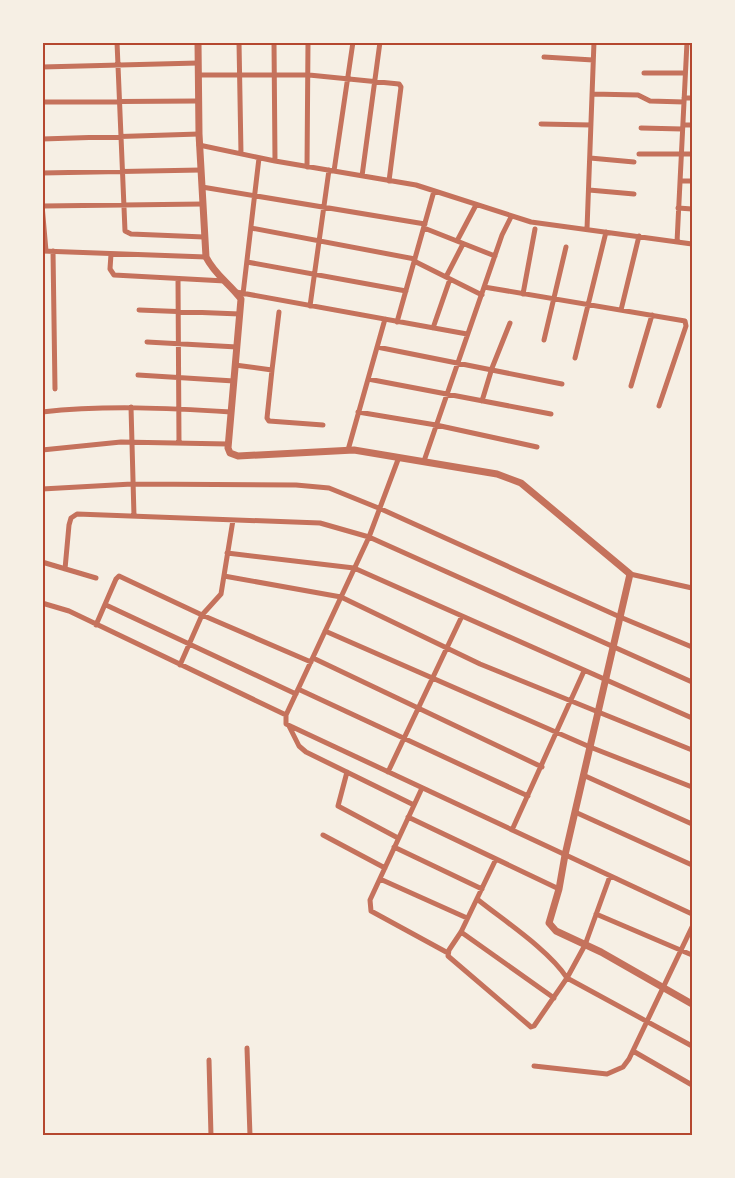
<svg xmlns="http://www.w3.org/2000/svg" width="735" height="1178" font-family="'Public Sans',sans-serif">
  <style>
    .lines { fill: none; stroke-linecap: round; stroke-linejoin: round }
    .minor { stroke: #c5725c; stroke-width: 5 }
    .tertiary { stroke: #c5725c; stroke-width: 7 }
    .neatline { fill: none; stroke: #b5482f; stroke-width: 2 }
  </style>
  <rect width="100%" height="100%" fill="#f6efe4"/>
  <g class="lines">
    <path class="minor" d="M117,42L125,231L131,234L204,237
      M239,42L241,154
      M274,42L275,161
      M544,57L593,60
      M42,67L198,63
      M644,73H685
      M198,75H309L399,84L401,87L389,181
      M42,91V128
      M592,94L638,95L650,101L684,102
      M684,98H692
      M42,102L198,101
      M541,124L591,125
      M683,125H692
      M641,128L682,129
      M42,139L199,134
      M199,145L275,161L416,185L531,222L692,244
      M639,154H692
      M590,158L634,162
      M307,167L308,42
      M334,171L353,42
      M42,173L201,170
      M362,176L380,42
      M680,181H692
      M202,187L425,224
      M589,190L634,194
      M42,205L46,251
      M43,206L203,204
      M678,208L692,209
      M251,228L415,259
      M424,228L495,256
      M587,229L594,42
      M457,241L476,205
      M677,242L687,42
      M42,251L206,257
      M53,251L55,389
      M111,254L110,269L114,275L225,281
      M414,261L482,295
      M247,262L406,291
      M446,277L463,244
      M178,279L179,443
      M484,287L685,321L686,326L659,406
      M236,292L467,334
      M243,294L259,158
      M523,294L535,229
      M310,306L329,170
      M139,310L240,314
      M621,310L639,236
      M397,322L434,191
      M433,328L450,279
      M544,340L566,247
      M147,342L237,347
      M377,347L562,384
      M575,358L606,232
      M235,365L272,370L267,418L269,421L323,425
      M272,370L279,312
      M138,375L234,381
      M368,379L551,414
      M631,386L652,315
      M482,401L492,368L510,323
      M131,407L134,516
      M42,412C105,405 168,408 231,412
      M358,412L436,425L537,447
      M42,450L121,442L228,444
      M348,450L385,319
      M399,457L369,537L286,715V724L692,914
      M424,461L502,235L511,217
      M42,489L132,484L296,485L329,488L381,509L620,617L692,647
      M227,553L354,568L692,718
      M42,562L96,578
      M65,569L69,525L71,518L77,514L320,523L369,537L692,682
      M630,574L692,588
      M224,576L341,597L480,664L692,750
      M42,603L69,611L286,715
      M106,605L296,694
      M96,625L116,579L119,576L202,615L311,662
      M325,631L590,747L692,787
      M313,658L542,767
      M180,665L202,615L221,594L233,520
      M298,689L528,796
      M289,726L299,746L306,752L414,805
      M347,772L338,806L398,838
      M388,772L462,616
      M583,775L692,824
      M422,788L370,900L371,911L448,953
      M575,812L692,865
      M408,817L559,889
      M512,830L584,671
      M323,835L385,868
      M394,847L482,889
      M496,859L461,932L449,950L448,956L531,1027L534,1026L567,978L585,945L610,876
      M380,879L467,918
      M477,899C503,920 549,950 567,978L692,1046
      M596,914L692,955
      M461,932L554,998
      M247,1048L250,1136
      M633,1051L692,1085
      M209,1060L211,1136
      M534,1066L607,1074L623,1067L629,1059L692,927"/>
    <path class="tertiary" d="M198,42L199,134L206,257C215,275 229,283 241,299L228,448L230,453L238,456L354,450L497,474L521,483L630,574L565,855L559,889L549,923L556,931L601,952L692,1004"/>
  </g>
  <rect width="735" height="1178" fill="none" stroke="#f6efe4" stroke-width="88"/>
  <rect x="44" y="44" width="647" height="1090" class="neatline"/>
</svg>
